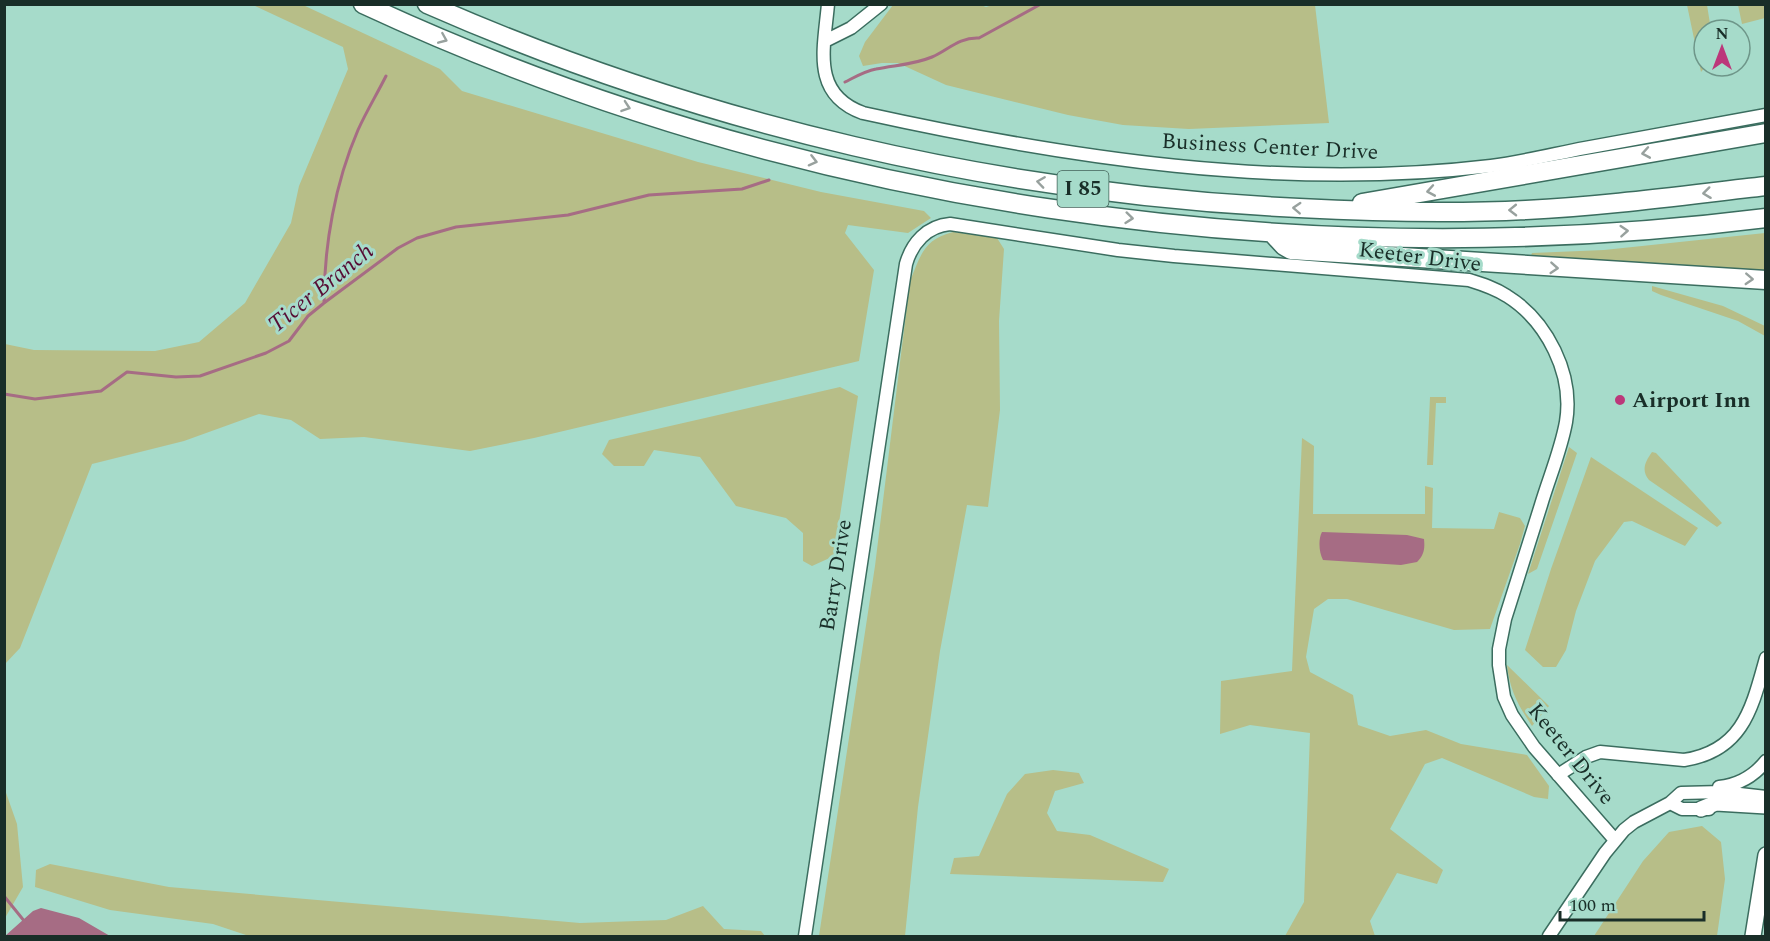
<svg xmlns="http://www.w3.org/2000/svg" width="1770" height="941" font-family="Spectral,serif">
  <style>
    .green { fill: #b7be88 }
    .water { fill: #a66c84 }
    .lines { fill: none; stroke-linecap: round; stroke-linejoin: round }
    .stream { stroke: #a66c84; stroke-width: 3 }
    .minor-casing { stroke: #3b6d5f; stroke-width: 15 }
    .major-casing { stroke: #3b6d5f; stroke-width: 18 }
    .highway-casing { stroke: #3b6d5f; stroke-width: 21 }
    .minor { stroke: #fff; stroke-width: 12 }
    .major { stroke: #fff; stroke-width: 15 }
    .highway { stroke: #fff; stroke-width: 18 }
    .oneway { stroke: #98a19e }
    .poi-dot { fill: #bc377a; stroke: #a6dbca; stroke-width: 2 }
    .labels { text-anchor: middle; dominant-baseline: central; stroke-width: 6; stroke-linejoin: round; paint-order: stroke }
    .shield { fill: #a6dbca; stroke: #436259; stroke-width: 1.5 }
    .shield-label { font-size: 21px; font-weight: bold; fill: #192e28 }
    .street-label { font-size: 22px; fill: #192e28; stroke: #a6dbca }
    .poi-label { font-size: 22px; font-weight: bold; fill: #192e28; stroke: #a6dbca; text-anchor: start }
    .water-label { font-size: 24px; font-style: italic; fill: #570d34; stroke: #a6dbca }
  </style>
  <rect width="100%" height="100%" fill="#a6dbca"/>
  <path class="green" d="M978,4L986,7L996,4L1315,5L1329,123L1189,129L1123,125L1068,115L946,85L898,63H882L863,66L859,56L865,42L893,5Z
    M253,5H303L440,69L462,91L698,162L821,192L924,211L931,218L908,233L848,225L845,233L874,270L859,361L534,438L470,451L364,437L320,439L291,420L259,414L184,441L92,464L20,648L5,664V344L34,350L155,351L199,342L245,303L291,223L299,186L348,69L343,47Z
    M1687,5H1707L1711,30H1704V66H1706L1701,72Z
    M1738,5H1765V18L1742,24Z
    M953,232L997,238L1004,249L999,321L1000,410L988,507L967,505L940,651L918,807L905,936H819L875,566L910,281C921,255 923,240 953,232Z
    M1765,233V274L1530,258L1532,253L1604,250Z
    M1652,286L1723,306L1765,326V336L1738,321L1661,295L1652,291Z
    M840,387L858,396L834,556L812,566L803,561V533L786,518L736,506L700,457L654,450L644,466H614L602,454L609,440Z
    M1430,397H1446V403H1436L1433,465H1427Z
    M1302,438L1314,446L1313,514H1425V486L1433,488L1432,528L1494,529L1499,512L1520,518L1525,526L1520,544L1490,629L1454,630L1347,599H1328L1314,609L1306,657L1310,672L1353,695L1358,725L1390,736L1426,730L1461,744L1527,755L1549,786L1548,799L1534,797L1442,758L1425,764L1390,829L1443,870L1437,884L1397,873L1370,921L1375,936H1285L1304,902L1310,733L1250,725L1220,734L1221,681L1292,671Z
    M1569,447L1577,453L1537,569L1528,574Z
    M1652,452L1656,453L1722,523L1717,527L1649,480C1641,470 1645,462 1652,452Z
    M1591,457L1698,528L1685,546L1632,521L1624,522L1595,561L1576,611L1566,650L1556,667H1543L1525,650L1551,569Z
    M1507,665L1549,706L1532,726C1518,705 1510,691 1507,665Z
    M1053,770L1079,773L1084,783L1055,791L1047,813L1057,831L1090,835L1169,869L1163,882L950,874L954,858L979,856L1007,794L1025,774Z
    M4,787L17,824L23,887L5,918Z
    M1702,826L1721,842L1725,879L1717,936H1594L1643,861L1669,832Z
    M50,864L169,887L580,923L666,920L703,906L724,929L761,931L765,936H249L213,924L110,910L35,887L36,870Z"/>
  <path class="water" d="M1322,532L1407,535L1424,539C1425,549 1424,555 1417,562L1401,565L1323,560C1319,553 1318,539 1322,532Z
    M41,908L79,918L110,936H5L33,911Z"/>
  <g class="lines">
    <path class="stream" d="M845,82C855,77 865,71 876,69C895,65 913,65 932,57C948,50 959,37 979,38L1041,4
      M324,303C324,246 335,183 358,130C366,112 377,94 386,76
      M4,394L35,399L101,391L127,372L176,377L200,376L266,353L289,341L308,316L324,303L398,248L417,238L456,227L568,215L649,195L742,189L769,180
      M4,896L25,922"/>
    <defs>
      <path id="minor" d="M828,4C824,49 811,94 863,113C1067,158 1282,191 1491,166C1522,162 1554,154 1585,148C1645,137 1705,126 1766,115
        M825,41L851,28L881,4
        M1558,775L1586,757L1600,752L1684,760C1743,751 1752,708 1766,658
        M1719,787C1738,785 1754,776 1766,761
        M1670,803L1682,809H1709
        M805,936L906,264C912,243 927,226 950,224L1118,250L1174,256L1469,280C1482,284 1495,288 1507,296C1547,321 1574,374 1566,422C1561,450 1549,478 1541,505C1529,543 1517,581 1505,619L1499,649V665L1504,697L1512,715L1534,747L1615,840
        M1549,936L1605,853L1624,830L1634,822L1670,803L1681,793L1722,792L1766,797"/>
      <path id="major" d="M1701,809L1716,803L1766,806
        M1753,936L1766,855"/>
      <path id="highway" d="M363,4C795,205 1293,277 1766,218
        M427,4C702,125 999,194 1299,208C1374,212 1451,214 1526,210C1606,206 1686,195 1766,186
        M1362,203L1766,133
        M1272,233L1284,246L1291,250L1766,280"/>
    </defs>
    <use href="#minor" class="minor-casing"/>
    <use href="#major" class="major-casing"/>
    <use href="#highway" class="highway-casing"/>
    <use href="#minor" class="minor"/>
    <use href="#major" class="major"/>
    <use href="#highway" class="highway"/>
  </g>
  <defs><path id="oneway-chevron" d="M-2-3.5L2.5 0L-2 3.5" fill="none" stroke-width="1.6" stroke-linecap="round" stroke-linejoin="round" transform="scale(1.5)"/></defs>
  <g class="oneway">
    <use href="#oneway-chevron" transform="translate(443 39) rotate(23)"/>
    <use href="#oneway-chevron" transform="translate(626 107) rotate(19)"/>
    <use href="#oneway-chevron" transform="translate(1646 153) rotate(170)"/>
    <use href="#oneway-chevron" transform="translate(813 161) rotate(14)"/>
    <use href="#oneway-chevron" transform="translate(1041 182) rotate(-172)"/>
    <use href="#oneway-chevron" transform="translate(1431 191) rotate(170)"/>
    <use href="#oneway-chevron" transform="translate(1707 193) rotate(173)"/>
    <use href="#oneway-chevron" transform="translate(1297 208) rotate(-177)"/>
    <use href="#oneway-chevron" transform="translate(1513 210) rotate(179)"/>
    <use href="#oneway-chevron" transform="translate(1129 218) rotate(6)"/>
    <use href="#oneway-chevron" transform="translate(1624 231) rotate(-4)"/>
    <use href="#oneway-chevron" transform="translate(1554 268) rotate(4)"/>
    <use href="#oneway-chevron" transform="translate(1749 279) rotate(3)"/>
  </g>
  <circle class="poi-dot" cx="1620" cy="400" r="6"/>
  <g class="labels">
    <rect class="shield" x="1057.5" y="171" width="51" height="36" rx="4.5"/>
    <g class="shield-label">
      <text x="1083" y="189">I 85</text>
    </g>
    <g class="street-label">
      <text transform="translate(1270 147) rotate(3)">Business Center Drive</text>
      <text transform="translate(1420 257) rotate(7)">Keeter Drive</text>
      <text transform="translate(836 575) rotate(-81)">Barry Drive</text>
      <text transform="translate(1571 754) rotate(51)">Keeter Drive</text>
    </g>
    <g class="poi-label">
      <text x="1632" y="400">Airport Inn</text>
    </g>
    <g class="water-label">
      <text transform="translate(321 288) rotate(-39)">Ticer Branch</text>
    </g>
  </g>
  <rect width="1770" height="941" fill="none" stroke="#192e28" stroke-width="12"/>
  <g transform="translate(1722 48)"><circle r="28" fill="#a6dbca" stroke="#6e9689" stroke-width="1.5"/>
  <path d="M0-4.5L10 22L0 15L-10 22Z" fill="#bc377a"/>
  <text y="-9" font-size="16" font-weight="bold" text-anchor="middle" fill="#192e28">N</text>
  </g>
  <path d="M1560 911v9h144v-9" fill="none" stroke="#192e28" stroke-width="3"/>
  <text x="1569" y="911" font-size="18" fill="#192e28" stroke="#a6dbca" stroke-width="4.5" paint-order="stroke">100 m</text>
</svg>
